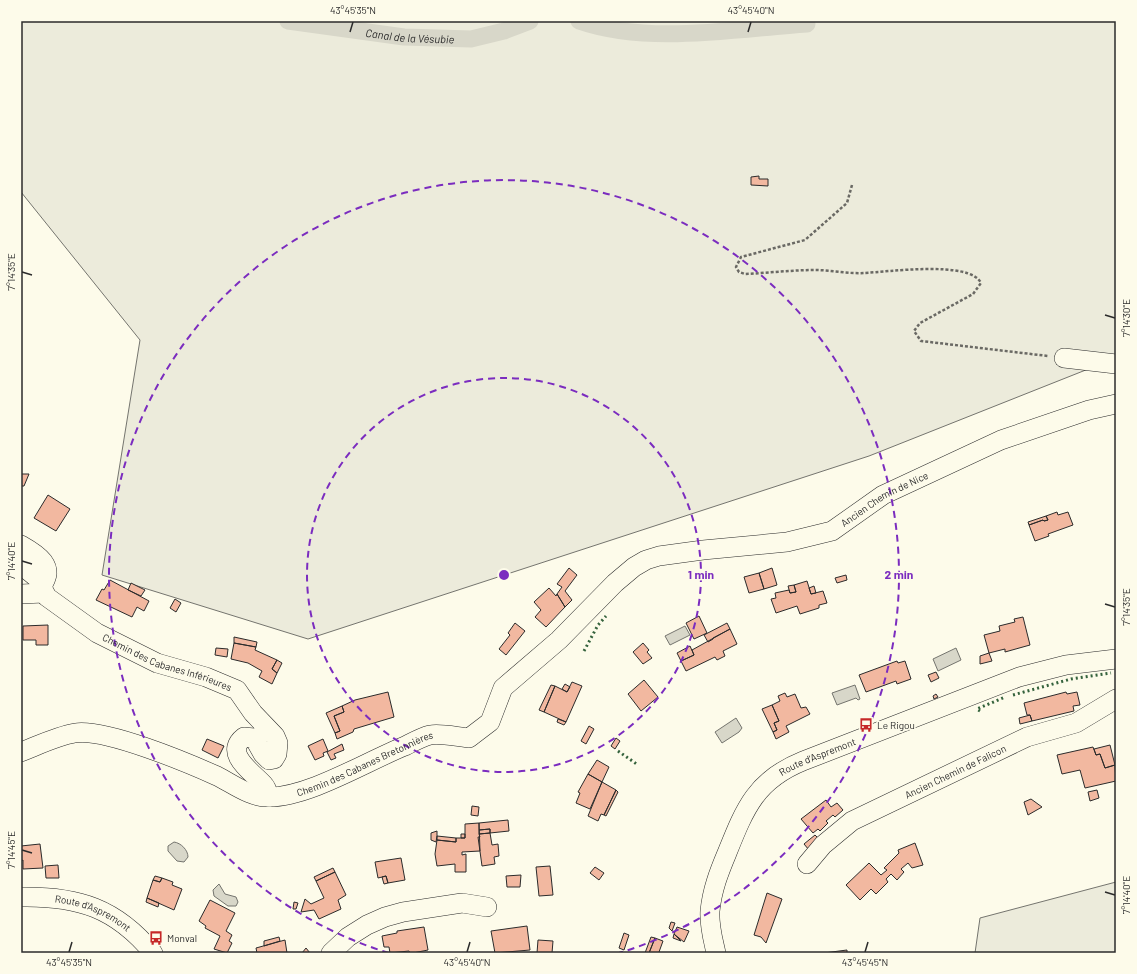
<svg xmlns="http://www.w3.org/2000/svg" width="1137" height="974" font-family="Barlow,sans-serif">
  <style>
    .green { fill: #ecebdb; stroke: #74746e }
    .water { fill: #d8d7c9; stroke: #74746e }
    .lines { fill: none; stroke-linecap: round; stroke-linejoin: round }
    .canal { stroke: #d8d7c9; stroke-width: 17 }
    .building { fill: #f2b8a0; stroke: #2b2b2b }
    .minor-casing { stroke: #2b2b2b; stroke-width: 20 }
    .path { stroke: #6a6964; stroke-width: 2.5; stroke-dasharray: 3 2; stroke-linecap: butt }
    .minor { stroke: #fdfbea; stroke-width: 19 }
    .hedge { stroke: #34623c; stroke-width: 3; stroke-dasharray: 2 3; stroke-linecap: butt }
    .ticks { fill: none; stroke: #2b2b2b; stroke-width: 1.5 }
    .ring { fill: none; stroke: #7b2cbf; stroke-width: 2; stroke-dasharray: 7 5 }
    .labels { text-anchor: middle; dominant-baseline: central; stroke-width: 3; stroke-linejoin: round; paint-order: stroke }
    .street-label { font-size: 10px; fill: #2b2b2b; stroke: #fdfbea }
    .poi-label { font-size: 10px; fill: #2b2b2b; stroke: #fdfbea; text-anchor: start }
    .water-label { font-size: 11px; font-style: italic; fill: #2b2b2b; stroke: #fdfbea }
    .centre { fill: #7b2cbf; stroke: #fdfbea; stroke-width: 2 }
    .ring-label { font-size: 12px; text-anchor: middle; font-weight: bold; fill: #7b2cbf; stroke: #fdfbea; stroke-width: 3; stroke-linejoin: round; paint-order: stroke }
    .neatline { fill: none; stroke: #2b2b2b; stroke-width: 1.5 }
    .ticks-label { font-size: 10px; text-anchor: middle; fill: #2b2b2b }
  </style>
  <rect width="100%" height="100%" fill="#fdfbea"/>
  <path class="green" d="M21,21H1116V358L869,456L308,639L102,575L140,340L21,192Z
    M1116,882V953H975L980,918Z"/>
  <path class="water" d="M685,626L690,635L670,645L665,636Z
    M956,648L961,660L938,671L933,659Z
    M855,685L860,699L858,700L856,698L837,705L832,693Z
    M736,718L742,728L739,732L722,743L715,732Z
    M174,842C181,843 188,850 188,857L184,862L177,861L168,851V846Z
    M219,884L225,894L236,897L238,902L236,906H228L214,896L213,890Z"/>
  <g class="lines">
    <g class="canal">
      <path id="s1" d="M288,21L404,37L471,39L504,31L530,21"/>
      <path d="M579,21C648,45 735,29 807,24"/>
    </g>
  </g>
  <path class="building" d="M759,176V179H768V186L751,185V177Z
    M21,474H29L24,486H21Z
    M48,495L70,509L56,531L34,518Z
    M1057,512L1058,515L1068,512L1073,525L1048,534L1049,536L1035,541L1029,525L1043,520L1044,521L1048,520L1046,516Z
    M1046,516L1048,520L1044,521L1043,520L1029,525L1028,522Z
    M569,568L577,575L565,591L572,600L565,607L557,594L562,587L557,584Z
    M772,568L777,585L764,589L759,573Z
    M759,573L764,589L749,593L744,577Z
    M846,575L847,580L837,583L835,578Z
    M110,580L149,601L144,611L137,607L132,617L96,600L102,589L104,590Z
    M807,581L811,594L823,591L827,603L819,605V608L800,614L797,606L776,613L771,599L776,598L775,593L789,590L790,593L796,592L794,585Z
    M131,583L145,590L141,596L128,590Z
    M794,585L796,592L790,593L788,586Z
    M814,586L816,593L811,594L809,588Z
    M549,588L556,596L557,594L565,607L546,627L535,617L541,610L534,602Z
    M175,599L181,603L176,612L170,608Z
    M699,616L707,633L694,639L686,623Z
    M1023,617L1030,645L1005,652V649L989,653L984,635L1000,631L999,626L1015,622L1014,619Z
    M515,623L525,631L506,655L499,649L510,635L508,633Z
    M727,623L730,629L713,638V639L708,642L704,635Z
    M48,625V645H36V640H23V626Z
    M730,629L737,644L723,651L725,656L717,660L715,657L686,671L681,661L694,655L692,650Z
    M234,637L257,642L256,647L234,643Z
    M234,643L256,647L255,650L277,660L272,669L277,673L272,684L259,677L262,671L248,663L231,659Z
    M643,643L649,650L647,652L652,658L643,664L633,652Z
    M690,646L694,655L681,661L677,653Z
    M216,648L228,649L227,657L215,655Z
    M989,653L992,661L980,664V656Z
    M277,660L282,663L277,673L272,669Z
    M897,661L898,663L905,661L911,679L897,684L896,681L866,692L859,675Z
    M936,672L939,678L931,682L928,675Z
    M644,680L658,697L641,711L628,694Z
    M572,682L582,686L566,722L544,712L555,686L567,692Z
    M565,684L570,687L567,692L562,689Z
    M551,685L555,686L544,712L539,710Z
    M388,692L394,717L354,729L353,732L337,739L335,733L340,731L334,716L344,712L342,706L355,700Z
    M1066,692L1067,694L1077,692L1080,705L1073,706L1074,711L1032,721L1030,715H1027L1024,703Z
    M785,693L787,697L795,694L801,708L806,707L810,714L786,726L789,732L776,739L773,732L777,730L774,723L779,721L772,705L780,701L778,696Z
    M936,694L938,697L934,699L933,696Z
    M772,705L779,721L774,723L777,730L773,732L762,709Z
    M342,706L344,712L334,716L340,731L335,733L326,713Z
    M1030,715L1032,721L1020,724L1019,718Z
    M558,719L566,722L564,725L557,722Z
    M589,726L594,729L586,744L581,741Z
    M616,738L620,741L615,749L611,746Z
    M207,739L224,746L218,758L202,750Z
    M323,739L328,751L323,753L324,756L315,760L308,746Z
    M342,744L344,750L334,754L336,758L331,760L327,752Z
    M1110,745L1115,765L1105,768L1100,754L1096,755L1094,749Z
    M1093,747L1096,755L1100,754L1105,768L1115,765L1116,781L1085,788L1080,770L1062,774L1057,755Z
    M597,760L609,767L602,782L588,774Z
    M588,774L602,782L590,809L576,803L580,793L578,792Z
    M602,782L616,790L604,815L601,814L598,821L588,816Z
    M616,790L618,792L606,816L604,815Z
    M1097,790L1099,798L1090,801L1088,792Z
    M1031,799L1042,807L1028,815L1024,802Z
    M826,800L831,807L837,803L843,810L835,817L833,815L826,821L828,823L820,831L818,829L813,833L801,819Z
    M472,806L479,807L478,816L471,815Z
    M508,820L509,831L490,833V829L479,830V823Z
    M479,823L480,851L462,852V855L466,854V872H455V864L437,866L435,854L437,840L456,842V838H465V824Z
    M490,829V833L479,834V830Z
    M437,831V836L436,842L431,840V833Z
    M490,833L492,845L498,844L499,856L494,857L495,864L482,866L478,837H480L479,834Z
    M461,834H465V838H461Z
    M815,835L820,840L809,850L804,844Z
    M437,836L456,838V842L437,840Z
    M915,843L923,865L912,868L908,863L901,869L904,872L897,880L891,874L886,879L888,882L876,894L871,889L860,900L846,885L869,863L881,875L887,870L884,868L899,853L898,850Z
    M40,844L43,868L23,869V860L21,861V846Z
    M401,858L405,880L388,883L386,876L378,878L375,862Z
    M58,865L59,878H46L45,866Z
    M550,866L553,895L539,896L536,867Z
    M595,867L604,873L599,880L590,873Z
    M333,868L335,872L316,881L314,877Z
    M335,872L346,895L338,900L341,909L319,919L314,910L301,912L305,899L311,904L324,898L316,881Z
    M521,875L520,887H507L506,876Z
    M155,876L162,878L160,882L153,880Z
    M386,876L388,883L384,884L382,877Z
    M162,878L173,882L172,885L182,889L174,910L147,898L153,880L160,882Z
    M767,893L782,899L766,943L761,937L754,935Z
    M147,898L159,903L158,907L146,902Z
    M210,900L235,913L226,931L232,935L229,941L232,943L227,953L214,949L220,936L205,928L206,926L199,921Z
    M294,902L298,903L296,909H293Z
    M671,922L675,923L672,931L669,928Z
    M527,926L530,950L495,953L491,931Z
    M424,927L428,950L413,953H410L409,951L390,953L389,947H384L382,936L397,933V931Z
    M677,927L689,931L684,942L674,934Z
    M624,933L629,935L624,950L619,948Z
    M674,934L681,941L673,938Z
    M279,937L280,941L264,946V941Z
    M651,937L655,938L649,953H645Z
    M655,938L663,941L659,952L662,953H649Z
    M285,940L287,953H257L256,948Z
    M538,940L553,941L552,953H537Z
    M306,948L310,953H302Z
    M847,950V953H824Z"/>
  <g class="lines">
    <defs>
      <g id="minor">
        <path d="M1064,358L1116,364"/>
        <path d="M21,545C37,554 57,566 41,587"/>
        <path id="s2" d="M21,565L37,578L47,597L97,633L157,663L206,677L237,690L253,713L275,736L278,743L277,754L274,759L269,760L263,754L254,738L244,737C222,754 255,774 264,785C267,788 268,794 269,797"/>
        <path d="M21,594L44,593"/>
        <path id="s3" d="M21,752C39,745 57,736 75,733C105,728 188,763 217,776C233,784 251,798 269,797C309,797 367,761 405,746C413,742 422,737 430,735C441,733 457,737 469,738L490,722L503,688L559,640L615,583L634,567L646,560L659,556L703,550L787,542L832,531L883,495L1001,440L1089,410L1116,404"/>
        <path id="s4" d="M807,864L823,845L852,821L1027,737L1076,723L1116,699"/>
        <path id="s5" d="M21,897C78,896 116,908 153,953"/>
        <path d="M331,953L348,937L367,925L385,917L403,912L462,903L487,907"/>
        <path id="s6" d="M716,953C713,939 709,926 710,911C712,890 719,872 727,853C745,808 756,780 803,761L1019,677L1066,665L1116,659"/>
      </g>
    </defs>
    <use href="#minor" class="minor-casing"/>
    <path class="path" d="M852,185L847,203L805,240L741,257L736,267L739,272L745,274C768,273 792,270 815,270C831,270 848,274 864,273C887,272 970,260 981,283L973,294L920,323L914,331L921,341L1048,356"/>
    <use href="#minor" class="minor"/>
    <path class="hedge" d="M584,651L598,625L606,616
      M1013,695L1071,679L1111,673
      M980,711L977,709L1005,697
      M618,751L638,765"/>
  </g>
  <path class="ticks" d="M350,32L353,22M748,32L751,22M22,272L32,275M1105,315L1115,318M22,561L32,564M1105,604L1115,607M22,850L32,853M1105,892L1115,895M69,952L72,942M467,952L470,942M865,952L868,942"/>
  <g class="ring">
    <circle cx="504" cy="575" r="197"/>
    <path d="M389 953A395 395 0 1 1 619 953"/>
  </g>
  <defs>
    <symbol id="bus-bare" viewBox="-9 -9 18 18"><path d="M-5-6H5V4H4V6H2V4H-2V6H-4V4H-5ZM-3.5-4V0h7V-4ZM-3.5 1.2v1.5H-2V1.2ZM2 1.2v1.5H3.5V1.2Z" fill="#c62828" stroke="#fdfbea" stroke-width="2.5" paint-order="stroke"/></symbol>
  </defs>
  <g fill-rule="evenodd">
    <use href="#bus-bare" x="856" y="715" width="20" height="20"/>
    <use href="#bus-bare" x="146" y="928" width="20" height="20"/>
  </g>
  <g class="labels">
    <g class="street-label">
      <text stroke="none"><textPath href="#s3" startOffset="982">Ancien Chemin de Nice</textPath></text>
      <text stroke="none"><textPath href="#s2" startOffset="180">Chemin des Cabanes Inférieures</textPath></text>
      <text stroke="none"><textPath href="#s6" startOffset="242">Route d'Aspremont</textPath></text>
      <text stroke="none"><textPath href="#s3" startOffset="366">Chemin des Cabanes Bretonnières</textPath></text>
      <text stroke="none"><textPath href="#s4" startOffset="177">Ancien Chemin de Falicon</textPath></text>
      <text stroke="none"><textPath href="#s5" startOffset="75">Route d'Aspremont</textPath></text>
    </g>
    <g class="poi-label">
      <text x="877" y="725">Le Rigou</text>
      <text x="167" y="938">Monval</text>
    </g>
    <g class="water-label">
      <text stroke="none"><textPath href="#s1" startOffset="123">Canal de la Vésubie</textPath></text>
    </g>
  </g>
  <circle cx="504" cy="575" r="6" class="centre"/>
  <g class="ring-label">
    <text x="701" y="579">1 min</text>
    <text x="899" y="579">2 min</text>
  </g>
  <rect width="1137" height="974" fill="none" stroke="#fdfbea" stroke-width="44"/>
  <rect x="22" y="22" width="1093" height="930" class="neatline"/>
  <g class="ticks-label">
    <text x="353" y="14">43°45'35"N</text>
    <text x="751" y="14">43°45'40"N</text>
    <text transform="translate(11 272) rotate(-90)" y="4">7°14'35"E</text>
    <text transform="translate(1126 318) rotate(-90)" y="4">7°14'30"E</text>
    <text transform="translate(11 561) rotate(-90)" y="4">7°14'40"E</text>
    <text transform="translate(1126 607) rotate(-90)" y="4">7°14'35"E</text>
    <text transform="translate(11 850) rotate(-90)" y="4">7°14'45"E</text>
    <text transform="translate(1126 895) rotate(-90)" y="4">7°14'40"E</text>
    <text x="69" y="966">43°45'35"N</text>
    <text x="467" y="966">43°45'40"N</text>
    <text x="865" y="966">43°45'45"N</text>
  </g>
</svg>
